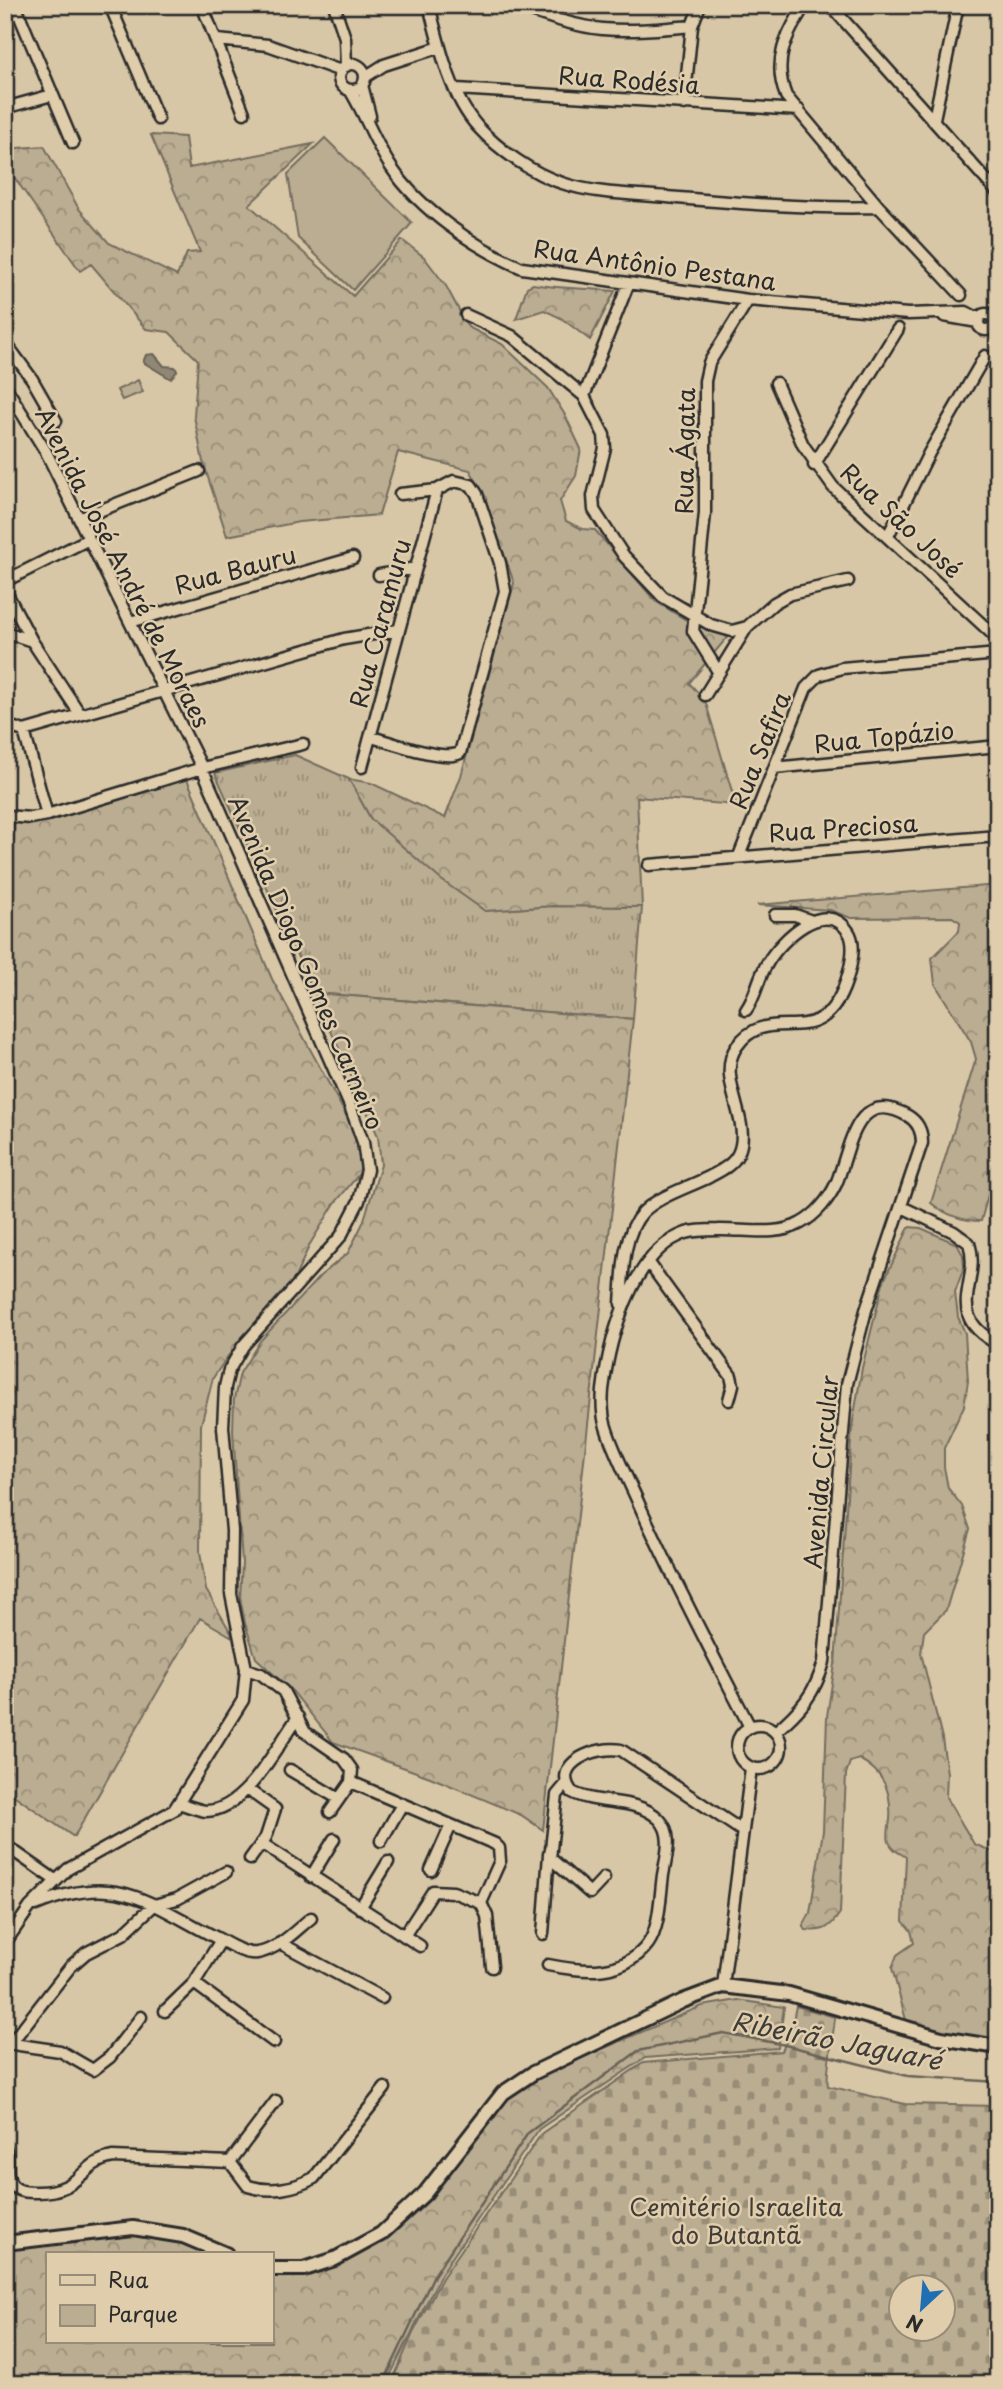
<svg xmlns="http://www.w3.org/2000/svg" width="1003" height="2389" font-family="'Playpen Sans',sans-serif">
  <style>
    .grass { fill: url(#grass-tufts); stroke: #736c5e; stroke-width: 2 }
    .forest { fill: url(#forest-crowns); stroke: #736c5e; stroke-width: 2 }
    .cemetery { fill: url(#cemetery-stones); stroke: #736c5e; stroke-width: 2; fill-rule: evenodd }
    .park { fill: #bbad92; stroke: #736c5e; stroke-width: 2 }
    .water { fill: #918774; stroke: #686257; stroke-width: 2 }
    .lines { fill: none; stroke-linecap: round; stroke-linejoin: round }
    .stream { stroke: #686257; stroke-width: 2.5 }
    .minor-casing { stroke: #2b2b2b; stroke-width: 15 }
    .major-casing { stroke: #2b2b2b; stroke-width: 18 }
    .minor { stroke: #dfcdab; stroke-width: 10 }
    .major { stroke: #dfcdab; stroke-width: 12 }
    .labels { text-anchor: middle; dominant-baseline: central; stroke-width: 5; stroke-linejoin: round; paint-order: stroke }
    .street-label { font-size: 24px; fill: #2b2b2b; stroke: #dfcdab }
    .park-label { font-size: 24px; fill: #413e3a; stroke: #dfcdab }
    .water-label { font-size: 26px; font-style: italic; fill: #3f3d3a; stroke: #dfcdab }
  </style>
  <defs>
    <pattern id="grass-tufts" width="24" height="20" patternUnits="userSpaceOnUse" patternTransform="scale(1.75)"><rect width="24" height="20" fill="#bbad92"/><path d="M3 7l-1-3M5 7V3M7 7l1-3M15 17l-1-3M17 17v-4M19 17l1-3" fill="none" stroke="#988d77"/></pattern>
    <pattern id="forest-crowns" width="20" height="18" patternUnits="userSpaceOnUse" patternTransform="scale(1.75)"><rect width="20" height="18" fill="#bbad92"/><path d="M2 6a3 3 0 1 1 6 0M12 15a3 3 0 1 1 6 0" fill="none" stroke="#988d77"/></pattern>
    <pattern id="cemetery-stones" width="16" height="16" patternUnits="userSpaceOnUse" patternTransform="scale(1.75)"><rect width="16" height="16" fill="#bbad92"/><path d="M2 7V4a2 2 0 0 1 4 0v3zM10 15v-3a2 2 0 0 1 4 0v3z" fill="#988d77"/></pattern>
  </defs>
  <rect width="100%" height="100%" fill="#d8c7a6"/>
  <filter id="ink" filterUnits="userSpaceOnUse"><feTurbulence type="fractalNoise" baseFrequency=".0143" numOctaves="2"/><feDisplacementMap in="SourceGraphic" scale="14" xChannelSelector="R" yChannelSelector="G"/><feConvolveMatrix kernelMatrix="1 2 1 2 8 2 1 2 1" color-interpolation-filters="sRGB"/></filter>
  <g filter="url(#ink)">
    <path class="grass" d="M295,755L349,779L371,819L485,911L552,906L642,907L633,1019L314,993L215,773Z"/>
    <path class="forest" d="M151,135L185,137L189,168L313,144L249,205L353,296L402,240L424,257L446,286L468,327L502,344L548,388L565,415L581,449L576,476L560,501L566,521L582,529L595,530L655,601L688,621L730,634L689,683L705,700L736,805L637,797L642,907L552,906L485,911L440,879L371,819L349,779L371,783L445,818L461,776L514,583L483,493L470,470L398,452L379,515L299,522L227,536L203,462L194,416L198,360L169,332L146,329L91,264L80,271L5,164V149L44,146L79,209L109,243L177,276L187,253L200,252Z
      M533,284C560,289 588,288 615,291L590,340L561,318L544,310L516,319L527,287Z
      M187,779L272,979L360,1141V1173L335,1203L310,1244L294,1280L228,1356L213,1378L201,1425L200,1552L206,1590L234,1638L200,1618L74,1837L5,1789V966L14,822H45Z
      M998,885V1158L981,1221C962,1221 946,1215 931,1203L976,1059L971,1042L935,984L932,958L959,931L960,922L952,917L851,918L830,910L757,905Z
      M314,993L633,1019L543,1830L521,1815L430,1777L333,1742L293,1692L256,1658L245,1623L240,1598L242,1563L233,1431L234,1399L240,1373L260,1341L320,1276L348,1253L363,1223L381,1165L378,1136Z
      M909,1227L921,1228L957,1244L963,1255L964,1267L955,1292L958,1317L965,1333L968,1381L964,1406L944,1448V1467L948,1488L962,1506L970,1529L946,1610L924,1632L921,1653L942,1738L947,1773L946,1797L974,1844L998,1854V2039L947,2032L906,2020L892,1968L897,1955L914,1943L911,1931L903,1921L906,1857C900,1853 892,1850 889,1842C887,1836 889,1826 890,1820C892,1792 884,1772 859,1759L850,1762L846,1774L840,1913C830,1928 824,1932 806,1930L803,1926L810,1913L823,1831L827,1716L835,1664L852,1427L862,1368L883,1283Z
      M738,2000L784,2007L778,2048L645,2058L539,2129L441,2274L386,2384H5V2249L133,2235L182,2237L226,2254H47V2342H271V2263L293,2267L341,2261L390,2237L432,2198L491,2110L535,2078L702,2006Z"/>
    <path class="cemetery" d="M796,2006L835,2017C834,2033 825,2076 828,2086L905,2104L998,2106V2384H391L413,2333L442,2278L542,2133L643,2063L782,2051L791,2031ZM902,2288H944V2330H902Z"/>
    <path class="park" d="M325,138L412,223L353,290L298,238L288,174Z
      M138,380L143,392L122,400L117,390Z"/>
    <path class="water" d="M154,354L164,366L175,367L177,371L171,379L143,362L146,355Z"/>
    <g class="lines">
      <path class="stream" d="M383,2384L433,2277L528,2133L638,2051L723,2033L781,2044L908,2076L998,2082"/>
      <defs>
        <path id="minor" d="M15,5L73,143
          M110,5L158,119
          M202,5L244,113
          M334,5L345,38L346,66
          M429,5C439,45 450,96 478,127C499,150 533,174 562,183C594,194 633,194 667,197C738,203 808,209 879,207
          M516,5C589,34 615,33 692,26
          M805,5C786,35 772,61 786,96L879,207L961,295
          M830,5L998,193
          M217,40L268,45L341,71
          M339 77a13 13 0 1 1 26 0a13 13 0 1 1-26 0Z
          M365,77L384,65L440,47
          M362,85L370,116
          M457,89L799,110
          M350,90C365,114 375,143 391,167C420,210 474,247 522,268L748,300L908,314L966,312L979,319
          M684,104L692,26L700,5
          M5,108L52,95
          M934,119L958,5
          M978 322a8 8 0 1 1 16 0a8 8 0 1 1-16 0Z
          M466,315L512,336L584,396L604,435L605,448L593,496L594,510L624,556L663,597L711,625L732,631L747,627L774,603L790,594L848,581
          M944,316L978,322
          M5,342L32,379L56,421
          M776,383L803,445L833,487L998,639
          M5,386L46,452L202,768L350,1106L363,1142L367,1170L359,1201L341,1236L243,1346L229,1370L225,1387L223,1427L232,1531L231,1594L246,1669L243,1700L174,1810L68,1869L30,1907L5,1943
          M584,396L628,285
          M814,465L898,329
          M79,519L199,471
          M888,536L929,453L985,356
          M379,575L415,568
          M5,581L89,539
          M5,590L32,641L80,714
          M130,622L353,558
          M5,632L32,641
          M719,673L693,631L705,513V381L709,363L748,300
          M705,695L747,627
          M5,725L24,731L344,639L398,630
          M24,731L47,815
          M371,737C391,742 443,762 460,753L505,591L500,563L477,494L471,485L454,481L437,490L400,494
          M362,767L437,490
          M774,768L998,746
          M5,816L31,818L47,815L202,768L303,744
          M739,856L806,688L819,675L842,668L998,654
          M649,865L998,836
          M775,915H795L812,921
          M902,1207L954,1232L969,1243C982,1283 941,1314 998,1344
          M649,1263L731,1376L733,1385L729,1400
          M621,1304C623,1275 622,1235 643,1212C659,1196 689,1187 709,1177C720,1171 732,1166 738,1154C754,1121 714,1078 737,1046C771,998 825,1062 849,972C852,960 856,942 848,931C825,897 781,940 768,962C758,977 756,997 746,1010
          M246,1669L261,1674L283,1691L305,1732L344,1759L352,1770L351,1782L330,1812
          M737 1747a22 22 0 1 1 44 0a22 22 0 1 1-44 0Z
          M750,1727C712,1653 673,1580 639,1504C628,1479 614,1453 606,1427C602,1415 602,1402 603,1390C609,1340 632,1251 686,1233C696,1230 707,1230 718,1230C744,1229 777,1237 801,1223C816,1215 829,1199 836,1184C850,1152 854,1085 908,1116C918,1122 922,1132 922,1143L866,1310L847,1384L824,1662C815,1694 800,1711 775,1732
          M290,1770L339,1799
          M351,1782L495,1844L499,1848L500,1861L481,1903
          M567,1783L557,1795L550,1858L590,1893L604,1878
          M247,1789L275,1809L266,1837L250,1859
          M179,1803C188,1806 197,1810 206,1811C245,1811 277,1746 298,1717
          M381,1841L401,1806
          M261,1843L420,1946
          M5,1845L55,1880
          M431,1870L451,1825
          M311,1877L334,1839
          M36,1905C117,1871 146,1902 217,1938C228,1944 245,1955 257,1953C278,1950 296,1930 311,1918
          M360,1908L388,1862
          M543,1934L549,1854
          M404,1936L433,1891L453,1892L481,1903L487,1916L492,1967
          M280,1943L382,1998
          M548,1965C583,1972 623,1977 648,1944C660,1927 660,1896 663,1875C666,1857 674,1834 659,1819C637,1797 598,1806 572,1792C549,1763 599,1745 621,1750L741,1830
          M194,1983L274,2042
          M723,1986L751,1768
          M165,2011L194,1983L221,1940
          M6,2043L60,2051L93,2070L110,2057L141,2017
          M11,2043L71,1966L86,1953L123,1934L154,1905L177,1899L226,1872
          M5,2148C11,2160 3,2174 12,2185C18,2192 28,2192 37,2192C83,2192 79,2163 113,2157L230,2162L248,2186C270,2193 294,2189 314,2178L385,2088
          M230,2162L276,2101"/>
        <path id="major" d="M5,2243L133,2228L183,2236L226,2254
          M271,2269H304L335,2259L381,2234L425,2193L503,2093L533,2073L683,2001L723,1986L789,1994L941,2038L998,2047"/>
      </defs>
      <use href="#minor" class="minor-casing"/>
      <use href="#major" class="major-casing"/>
      <use href="#minor" class="minor"/>
      <use href="#major" class="major"/>
    </g>
  </g>
  <g class="labels">
    <g class="street-label">
      <text transform="translate(629 79) rotate(4)">Rua Rodésia</text>
      <text transform="translate(655 264) rotate(8)">Rua Antônio Pestana</text>
      <text transform="translate(684 451) rotate(-89)">Rua Ágata</text>
      <text transform="translate(902 520) rotate(43)">Rua São José</text>
      <text transform="translate(124 567) rotate(63)">Avenida José André de Moraes</text>
      <text transform="translate(235 569) rotate(-15)">Rua Bauru</text>
      <text transform="translate(379 623) rotate(-75)">Rua Caramuru</text>
      <text transform="translate(884 736) rotate(-6)">Rua Topázio</text>
      <text transform="translate(759 750) rotate(-68)">Rua Safira</text>
      <text transform="translate(843 827) rotate(-4)">Rua Preciosa</text>
      <text transform="translate(307 962) rotate(67)">Avenida Diogo Gomes Carneiro</text>
      <text transform="translate(820 1472) rotate(-85)">Avenida Circular</text>
    </g>
    <g class="park-label">
      <text x="736" y="2206">Cemitério Israelita<tspan x="736" dy="28">do Butantã</tspan></text>
    </g>
    <g class="water-label">
      <text transform="translate(837 2040) rotate(11)">Ribeirão Jaguaré</text>
    </g>
  </g>
  <rect width="1003" height="2389" fill="none" stroke="#dfcdab" stroke-width="28"/>
  <rect x="14" y="14" width="975" height="2361" fill="none" stroke="#2b2b2b" stroke-width="2.5" filter="url(#ink)"/>
  <rect x="46" y="2252" width="228" height="91" fill="#dfcdab" stroke="#978c78" stroke-width="2"/>
  <rect x="60" y="2275" width="35" height="10" fill="#dfcdab" stroke="#978c78" stroke-width="2"/>
  <text x="108" y="2288" font-size="21" fill="#2b2b2b">Rua</text>
  <rect x="60" y="2305" width="35" height="21" fill="#bbad92" stroke="#978c78" stroke-width="2"/>
  <text x="108" y="2322" font-size="21" fill="#2b2b2b">Parque</text>
  <g transform="translate(922 2308) rotate(206)"><circle r="33" fill="#dfcdab" stroke="#978c78" stroke-width="2"/>
  <path d="M0-5L12 26L0 18L-12 26Z" fill="#1f6fb2"/>
  <text y="-10" font-size="19" font-weight="bold" text-anchor="middle" fill="#2b2b2b">N</text>
  </g>
</svg>
